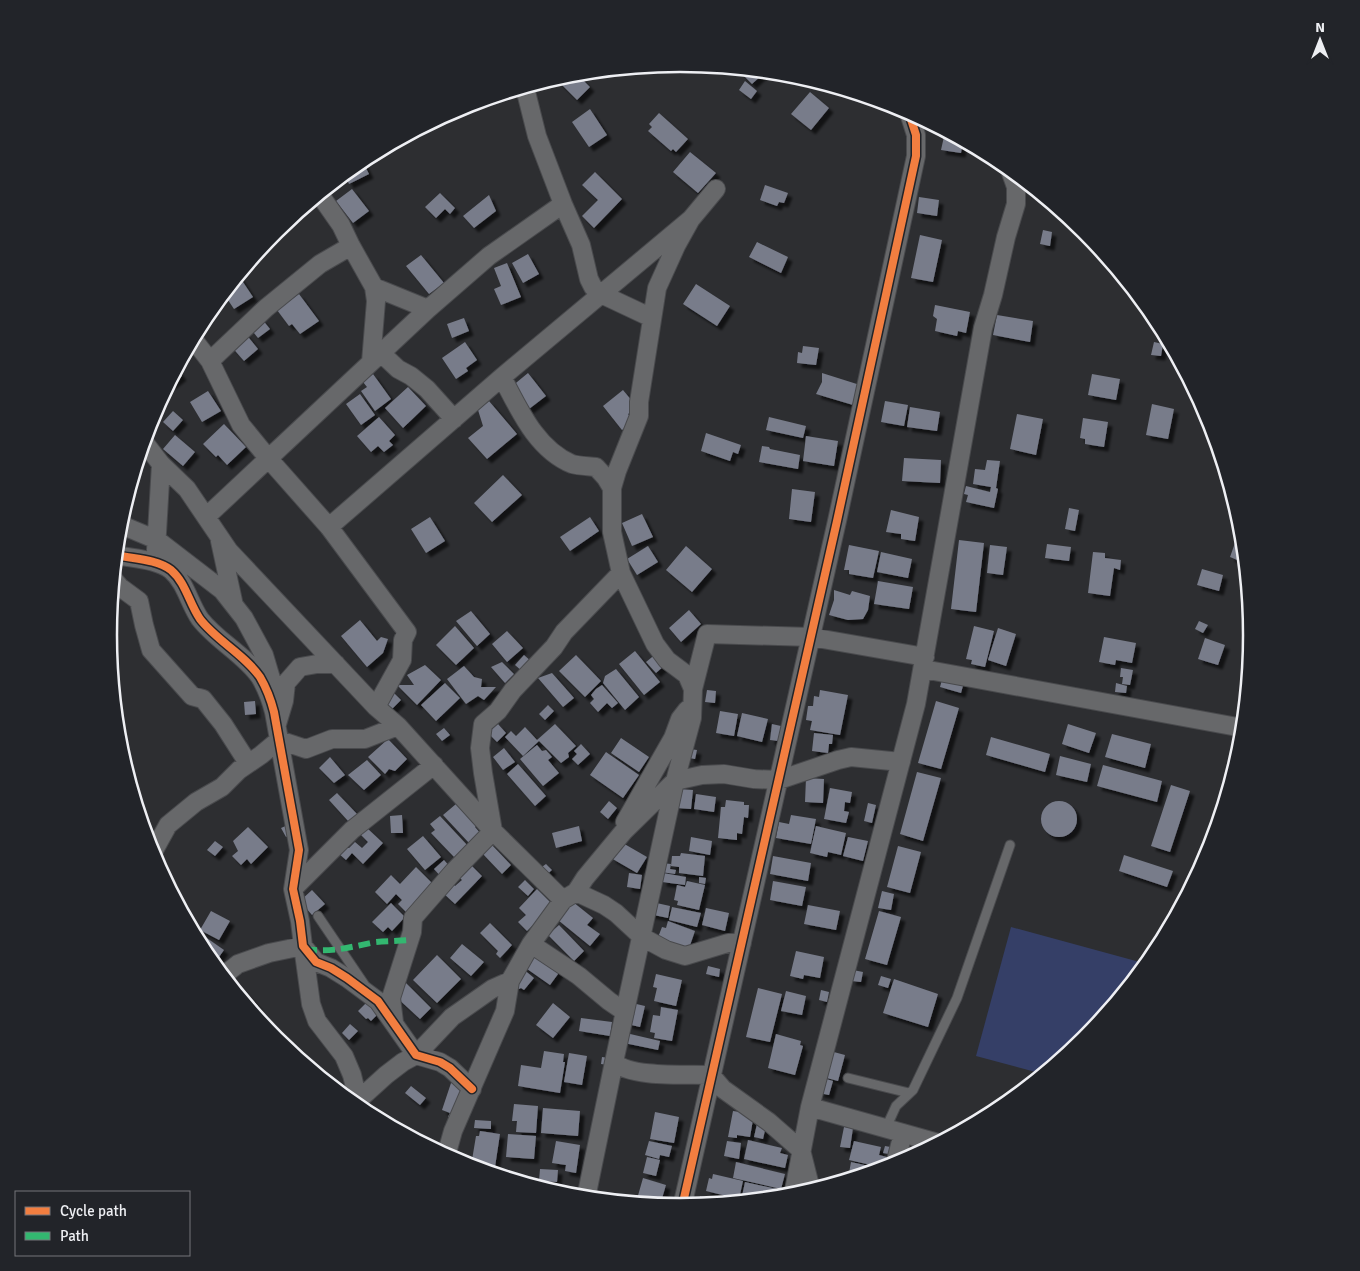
<svg xmlns="http://www.w3.org/2000/svg" width="1360" height="1271" font-family="Signika,sans-serif">
  <style>
    .green { fill: #353f67 }
    .building { fill: #787c8a; filter: url(#shadow) }
    .lines { fill: none; stroke-linecap: round; stroke-linejoin: round }
    .lane-casing { stroke: #494a4d; stroke-width: 11 }
    .street-casing { stroke: #494a4d; stroke-width: 20 }
    .lane { stroke: #67686a; stroke-width: 9 }
    .street { stroke: #67686a; stroke-width: 18 }
    .quiet { stroke: #33b770; stroke-width: 6; stroke-dasharray: 12 6; stroke-linecap: butt }
    .cycleway-casing { stroke: #222429; stroke-width: 11 }
    .cycleway { stroke: #f27e40; stroke-width: 8 }
    .rim { fill: none; stroke: #eeeff3; stroke-width: 2.5 }
  </style>
  <defs>
    <filter id="shadow"><feDropShadow dx="4.5" dy="4.5" stdDeviation="1" flood-color="#0009"/></filter>
  </defs>
  <rect width="100%" height="100%" fill="#2d2e31"/>
  <path class="green" d="M1011,927L1147,964L1084,1040L1043,1074L976,1056Z"/>
  <path class="building" d="M744,70L765,72L752,84L741,73Z
    M577,74L590,87L577,100L556,79Z
    M745,81L757,91L751,99L739,90Z
    M810,92L829,108L811,130L791,114Z
    M590,109L607,135L589,147L572,122Z
    M659,113L688,139L676,152L673,149L671,151L648,131L652,127L649,124Z
    M945,132L963,141L961,153L941,150Z
    M690,152L716,173L698,193L673,172Z
    M362,160L369,174L349,184L345,175Z
    M595,172L622,199L594,228L582,216L598,200L582,185Z
    M765,185L788,193L784,203L779,202L777,206L760,200Z
    M352,189L369,211L353,223L336,201Z
    M440,193L455,208L450,214L445,209L436,218L425,207Z
    M489,195L496,211L474,228L463,216Z
    M919,197L939,200L937,216L917,213Z
    M1043,230L1052,232L1050,246L1040,244Z
    M920,235L942,240L933,282L911,278Z
    M757,242L788,257L781,273L749,257Z
    M528,254L539,274L523,283L512,263Z
    M421,255L444,283L429,294L406,266Z
    M507,263L521,297L501,305L494,289L501,286L494,268Z
    M239,276L253,297L234,309L224,294Z
    M696,284L730,306L717,326L683,304Z
    M299,294L319,321L300,334L292,324L289,326L277,310Z
    M935,305L970,312L966,333L958,331L957,336L935,331L937,319L933,316Z
    M997,315L1033,321L1030,342L993,335Z
    M464,318L469,331L452,338L447,324Z
    M262,319L270,329L258,338L250,328Z
    M245,333L258,349L244,361L230,345Z
    M465,342L477,360L466,368L468,371L456,379L442,358Z
    M1154,342L1163,344L1161,356L1151,355Z
    M803,346L819,348L816,365L797,363L798,352L802,353Z
    M177,369L182,376L171,385L170,383Z
    M528,373L546,396L529,409L511,387Z
    M822,373L860,385L853,405L816,394L822,382Z
    M373,374L391,399L375,411L361,391L367,387L363,382Z
    M1092,374L1120,379L1116,400L1088,395Z
    M408,387L426,406L403,428L385,408Z
    M623,390L637,407L628,414L633,421L622,430L603,406Z
    M208,391L221,411L202,422L190,402Z
    M360,394L375,415L361,425L346,404Z
    M489,401L517,434L487,459L468,438L483,426L478,410Z
    M885,401L908,405L904,426L881,422Z
    M1152,404L1174,409L1168,439L1146,435Z
    M910,407L940,412L937,431L907,427Z
    M173,411L183,420L173,431L163,422Z
    M1017,414L1043,419L1036,455L1010,449Z
    M379,417L395,435L389,441L393,445L384,452L378,446L371,452L357,436Z
    M769,417L806,426L803,438L766,430Z
    M1083,418L1108,422L1104,447L1085,444V439L1080,438Z
    M224,424L246,447L227,465L218,455L216,457L203,444Z
    M706,433L741,445L738,454L733,452L730,461L701,451Z
    M175,435L195,452L183,466L163,449Z
    M806,436L838,441L834,466L803,461Z
    M762,446L769,447L770,449L800,455L798,469L759,462Z
    M904,458L941,460L940,483L902,481Z
    M987,460L1000,461L996,488L998,489L994,508L966,502L968,495L964,494L966,486L990,492L991,487L973,484L975,469L985,470Z
    M503,475L522,495L492,522L474,503Z
    M792,489L815,492L811,522L789,519Z
    M1069,508L1079,510L1075,531L1065,529Z
    M891,510L919,517L915,541L901,539V534L886,532Z
    M642,514L653,537L632,546L622,523Z
    M430,517L445,541L426,553L411,529Z
    M590,517L599,531L570,551L560,537Z
    M959,540L984,543L976,612L951,609Z
    M1235,543L1243,546L1244,556L1242,562L1230,557Z
    M1047,544L1071,547L1069,561L1045,558Z
    M849,545L879,551L873,578L849,574V570H844Z
    M990,545L1007,547L1003,575L987,573Z
    M648,546L658,562L637,575L627,559Z
    M686,546L712,569L692,592L666,570Z
    M881,552L912,559L908,578L877,572Z
    M1093,552L1105,553V558L1121,560L1120,570L1114,568L1110,596L1088,593Z
    M1202,569L1223,575L1219,591L1197,585Z
    M878,581L913,587L909,609L874,604Z
    M834,590L850,595L852,591L870,596L868,610L863,619L848,620L829,615L834,600Z
    M689,610L701,624L681,642L669,628Z
    M471,611L490,634L477,646L456,621Z
    M360,620L377,641L381,637L388,639L383,653L367,667L341,636Z
    M1199,621L1208,625L1203,633L1195,629Z
    M455,626L474,648L456,665L436,645Z
    M974,626L994,631L985,667L971,664L972,660L966,659Z
    M998,628L1016,634L1006,666L988,660Z
    M507,631L523,648L507,662L492,644Z
    M1104,637L1136,643L1132,663L1116,660L1115,665L1099,662Z
    M1205,638L1225,645L1218,665L1198,659Z
    M635,651L660,682L644,695L619,664Z
    M657,653L666,664L656,673L646,662Z
    M524,655L532,662L523,672L515,665Z
    M576,655L601,681L585,697L559,671Z
    M502,662L514,674L505,683L491,667Z
    M425,665L441,680L417,705L397,685H414L407,675Z
    M464,666L474,677L482,679L481,687H496L484,700L478,696L466,704L447,679Z
    M1121,668L1133,670L1130,685L1122,684L1123,677H1120Z
    M616,669L639,697L625,710L603,683L605,676Z
    M552,673L574,698L563,707L538,678Z
    M943,676L964,682L961,693L940,687Z
    M445,683L460,698L436,721L421,705Z
    M1116,683L1127,686L1126,693L1115,692Z
    M602,685L618,703L612,708L607,703L598,712L590,703L594,699L591,695L596,689Z
    M707,690L716,691L715,703L705,702Z
    M820,690L848,695L840,735L810,730L812,721L806,720L808,706H813L814,696L819,697Z
    M393,692L401,700L392,709L383,700Z
    M255,701L256,714L245,715L244,702Z
    M936,701L959,708L941,769L918,763Z
    M548,705L554,711L545,720L539,714Z
    M720,711L738,714L734,736L716,733Z
    M742,713L768,719L762,742L737,736Z
    M498,724L506,733L497,742L488,733Z
    M555,724L576,746L568,753L569,757L561,763L539,741L523,756L505,737L511,731L516,736L525,727L537,740Z
    M772,724L781,726L778,741L770,740Z
    M1068,724L1096,733L1089,753L1062,744Z
    M444,728L450,735L442,741L436,734Z
    M814,733L833,735L832,744H829L828,753L812,751Z
    M1112,734L1151,744L1145,768L1105,757Z
    M991,737L1050,754L1045,772L986,755Z
    M621,738L649,757L639,772L611,753Z
    M388,739L407,759L395,771L389,769L385,774L368,757Z
    M581,744L590,754L578,765L572,759L577,754L574,751Z
    M537,745L542,751L546,750L552,757L548,760L559,773L543,786L520,759Z
    M504,748L515,762L503,770L493,757Z
    M690,749L697,750L695,759L689,758Z
    M606,752L639,775L623,798L590,775Z
    M1060,756L1091,764L1087,782L1056,775Z
    M330,757L345,775L334,783L319,768Z
    M367,760L381,775L364,790L348,775Z
    M518,764L546,796L535,806L507,774Z
    M1103,765L1162,781L1157,802L1097,786Z
    M917,772L941,778L923,841L900,834Z
    M806,778L824,779L823,803L805,802Z
    M1171,785L1190,791L1170,852L1151,846Z
    M830,788L852,792L850,803L845,802L844,811L849,812L846,823L824,819Z
    M679,789L693,790L691,809L676,808Z
    M337,793L357,814L349,822L329,800Z
    M696,794L716,797L714,812L694,809Z
    M726,800L744,802V805H749L748,818L744,817L742,834L737,833V840L718,838L721,807H725Z
    M609,801L617,808L608,819L600,812Z
    M1041 819a18 18 0 1 1 36 0a18 18 0 1 1-36 0Z
    M868,803L876,805L872,823L864,821Z
    M456,804L469,818L473,816L478,822L475,827L481,834L470,844L443,815Z
    M402,815L403,833H391L390,816Z
    M791,815L816,819L811,844L776,838L779,822L789,824Z
    M440,816L468,846L455,858L431,833L435,830L430,824Z
    M290,824L295,832L286,837L281,828Z
    M579,826L582,841L556,848L552,833Z
    M816,826L846,833L841,855L828,852L827,857L810,853Z
    M248,827L268,847L251,864L247,859L241,865L232,856L238,851L233,841Z
    M367,828L383,843L363,864L352,853L346,860L338,853L342,848H349L355,842L362,848L368,842L361,835Z
    M423,836L441,857L425,870L407,849Z
    M691,837L712,841L710,855L689,851Z
    M848,837L868,841L863,861L843,856Z
    M215,841L223,847L215,856L207,850Z
    M621,842L647,857L637,873L611,858Z
    M491,844L511,865L502,874L482,853Z
    M898,846L921,852L910,893L887,887Z
    M681,853L705,856L703,876L679,873V867L671,866L672,856H680Z
    M1124,855L1173,871L1167,887L1119,871Z
    M773,856L811,863L808,881L770,874Z
    M444,860L452,869L442,878L434,869Z
    M469,863L482,876L455,904L442,892L451,882L455,886L462,880L457,875Z
    M662,863L671,864L670,869L676,870L675,874L661,872Z
    M546,864L552,870L545,876L539,869Z
    M416,867L433,884L406,912L398,904L402,900L396,894L387,904L375,892L391,875L400,884Z
    M629,873L642,875L640,889L627,887Z
    M663,873L686,877L685,885L662,882Z
    M699,877L706,878L705,884L699,883Z
    M525,880L534,889L528,896L518,887Z
    M687,881L705,885L699,910L677,905L678,901L674,900L677,885L685,887Z
    M773,881L806,887L802,906L770,900Z
    M537,889L553,905L527,931L518,922L526,915L519,908Z
    M312,890L325,904L312,915L300,901Z
    M882,891L894,894L891,910L878,908Z
    M573,902L593,918L587,925L600,934L590,946L558,920Z
    M652,902L670,906L668,918L649,914Z
    M391,903L405,917L392,931L388,927L383,932L372,922Z
    M808,905L840,911L836,930L804,924Z
    M672,907L701,913L697,927L669,920Z
    M706,908L729,913L725,931L702,925Z
    M211,911L230,921L219,940L200,930Z
    M879,911L901,917L887,965L865,959Z
    M668,921L695,931L688,951L657,940L662,927L666,928Z
    M490,923L512,945L500,958L496,954L498,951L480,933Z
    M559,925L584,951L574,961L548,935Z
    M201,934L224,950L214,964L204,953L197,939Z
    M462,944L484,962L471,976L450,958Z
    M532,949L561,970L550,985L520,964Z
    M796,951L824,957L820,978L804,975L803,979L790,976Z
    M437,955L461,979L437,1003L413,980Z
    M708,966L720,969L719,977L706,974Z
    M522,968L534,978L524,990L521,988L519,989L510,982Z
    M853,970L863,972L861,982L851,981Z
    M656,974L682,980L676,1006L654,1001L657,988L653,987Z
    M230,976L258,1006L253,1012L226,980Z
    M881,976L891,979L888,988L878,985Z
    M894,979L938,994L928,1027L883,1013Z
    M406,983L431,1008L420,1019L394,995Z
    M758,988L782,994L770,1042L746,1037Z
    M821,990L829,992L827,1002L819,1000Z
    M786,991L806,996L802,1015L781,1011Z
    M368,1001L379,1013L371,1021L368,1018L366,1019L358,1011Z
    M553,1003L570,1017L553,1038L536,1025Z
    M632,1003L645,1006L640,1027L627,1024Z
    M661,1007L678,1010L672,1041L654,1038L655,1033L650,1032L653,1015L660,1016Z
    M581,1018L612,1022L610,1036L579,1031Z
    M350,1024L358,1031L349,1040L342,1033Z
    M626,1033L660,1041L658,1050L624,1043Z
    M776,1034L801,1041L800,1045L803,1046L795,1075L768,1068Z
    M544,1051L564,1054L563,1062H565L560,1093L518,1086L521,1065L541,1068Z
    M830,1051L845,1055L838,1081L823,1077Z
    M569,1053L587,1056L582,1085L564,1082Z
    M602,1057L609,1058L608,1065L601,1064Z
    M823,1078L833,1081L829,1095L819,1093Z
    M451,1083L465,1087L455,1119L448,1117L450,1113L442,1110Z
    M411,1086L426,1098L420,1105L405,1093Z
    M514,1104L538,1106L536,1133L516,1132L517,1121H512Z
    M543,1108L580,1111L578,1136L541,1133Z
    M733,1111L754,1114L750,1137L737,1135V1138L728,1137Z
    M655,1112L679,1117L674,1143L650,1139Z
    M475,1120L491,1121V1129L474,1128Z
    M757,1124L766,1126L763,1139L754,1137Z
    M844,1127L853,1128L850,1148L840,1147Z
    M480,1131L500,1134L495,1167L476,1165L477,1161L472,1160L476,1136H479Z
    M508,1134L536,1136L534,1159L506,1157Z
    M748,1140L782,1148L780,1153L788,1155L785,1168L744,1159Z
    M556,1141L580,1145L576,1173L565,1171L566,1165L552,1163Z
    M649,1141L672,1146L669,1157L660,1155L659,1159L645,1155Z
    M727,1141L741,1143L739,1159L724,1156Z
    M854,1141L881,1147L879,1155L887,1157L884,1168L849,1160Z
    M885,1146L896,1148L894,1155L883,1153Z
    M647,1157L660,1160L656,1176L643,1173Z
    M736,1162L785,1174L781,1189L733,1178Z
    M851,1162L878,1168V1170L848,1179Z
    M540,1169L558,1170L557,1182L539,1181Z
    M713,1174L743,1181L739,1199L706,1191L709,1178L712,1179Z
    M509,1176L534,1181L533,1186L509,1178Z
    M643,1178L666,1185L660,1205L637,1199Z
    M745,1182L786,1191L785,1197L741,1201Z
    M700,1196L728,1202V1203L698,1205Z"/>
  <g class="lines">
    <defs>
      <path id="lane" d="M318,916L364,984
        M848,1078L909,1093
        M886,1128L896,1106L913,1090L957,998L1010,845"/>
      <path id="street" d="M525,88L537,136L563,204L581,245L589,279L593,287L601,294L652,318
        M320,195L341,225L351,246L374,287L376,301L371,362
        M374,287L428,309
        M193,339L210,361L241,425L268,458L329,527L407,632L403,640L402,660L376,707
        M381,353L398,369L411,376L427,389L454,419
        M210,361L266,308L320,264L351,246
        M502,377C519,409 536,449 572,464C579,466 588,466 596,467L606,478L612,488
        M144,442L161,464L187,489L229,551L376,707L398,726L493,831L563,900
        M206,517L428,309L489,256L563,204
        M119,524L157,540L222,590L244,618L264,655L275,692
        M329,527L502,377L691,219L716,189
        M220,541L233,601
        M156,550L161,464
        M116,555C134,559 156,559 171,570C186,583 189,603 200,619C217,641 244,654 260,677C267,689 271,700 274,712L299,850L293,889L300,921L303,946L316,962L331,968L347,978L378,1001L416,1055L440,1062L450,1068L472,1089
        M114,580L120,587L139,601L144,625L151,650L192,696L203,699L223,724L248,763
        M923,669L1243,728
        M693,689L707,634L811,637L925,657
        M277,724L284,701L286,683L300,667L317,664H336
        M625,822L673,738L680,719L687,710
        M152,854L168,825L196,802L222,787L239,770L261,755L279,740L306,749L332,739H365L398,726
        M293,889L352,830L434,765
        M576,892L604,905L616,913L642,937L666,950L685,956L728,943H742
        M531,944L579,976L609,1001L625,1012
        M223,976L238,964L269,953L303,946L311,1004L317,1021L344,1056L352,1075L358,1100
        M394,1022L391,998L412,932L413,918L454,871L493,831L483,773L480,748L483,724L498,711L513,690L554,647L564,632L621,573
        M614,1062C630,1078 688,1074 711,1075L723,1089L769,1122L801,1150L811,1190
        M354,1104L386,1075L403,1062L416,1055L452,1017L492,989L510,981
        M810,1107L938,1143
        M446,1156L453,1131L505,1011L510,981L531,944L563,900L576,892L585,878L624,831L675,781L702,775L724,774L754,779L779,780L838,760L851,757L901,762
        M895,1165L903,1133
        M793,1196L810,1107L916,704L983,328L993,295L1006,237L1016,204V187L1010,170
        M586,1198L614,1062L675,781L692,718L693,689L687,675L667,660L655,644L621,573L612,532V488L617,471L639,416V402L657,288L676,246L691,219
        M682,1207L837,521L916,156V135L909,113"/>
    </defs>
    <use href="#lane" class="lane-casing"/>
    <use href="#street" class="street-casing"/>
    <use href="#lane" class="lane"/>
    <use href="#street" class="street"/>
    <path class="quiet" d="M305,949C332,953 350,947 376,942C387,941 398,941 409,940"/>
    <defs>
      <path id="cycleway" d="M116,555C134,559 156,559 171,570C186,583 189,603 200,619C217,641 244,654 260,677C267,689 271,700 274,712L299,850L293,889L300,921L303,946L316,962L331,968L347,978L378,1001L416,1055L440,1062L450,1068L472,1089
        M682,1207L837,521L916,156V135L909,113"/>
    </defs>
    <use href="#cycleway" class="cycleway-casing"/>
    <use href="#cycleway" class="cycleway"/>
  </g>
  <path d="M0 0H1360V1271H0ZM117 635a563 563 0 1 1 1126 0a563 563 0 1 1-1126 0Z" fill="#222429" fill-rule="evenodd"/>
  <path class="rim" d="M117 635a563 563 0 1 1 1126 0a563 563 0 1 1-1126 0Z"/>
  <rect x="15" y="1191" width="175" height="65" fill="#222429" stroke="#74757a"/>
  <rect x="25" y="1207" width="25" height="8" fill="#f27e40" stroke="#74757a"/>
  <text x="60" y="1216" font-size="15" fill="#eeeff3">Cycle path</text>
  <rect x="25" y="1232" width="25" height="8" fill="#33b770" stroke="#74757a"/>
  <text x="60" y="1241" font-size="15" fill="#eeeff3">Path</text>
  <g transform="translate(1320 40)" stroke="#222429" stroke-width="4" paint-order="stroke">
  <path d="M0-4L9 19L0 12L-9 19Z" fill="#eeeff3"/>
  <text y="-8" font-size="14" font-weight="bold" text-anchor="middle" fill="#eeeff3">N</text>
  </g>
</svg>
